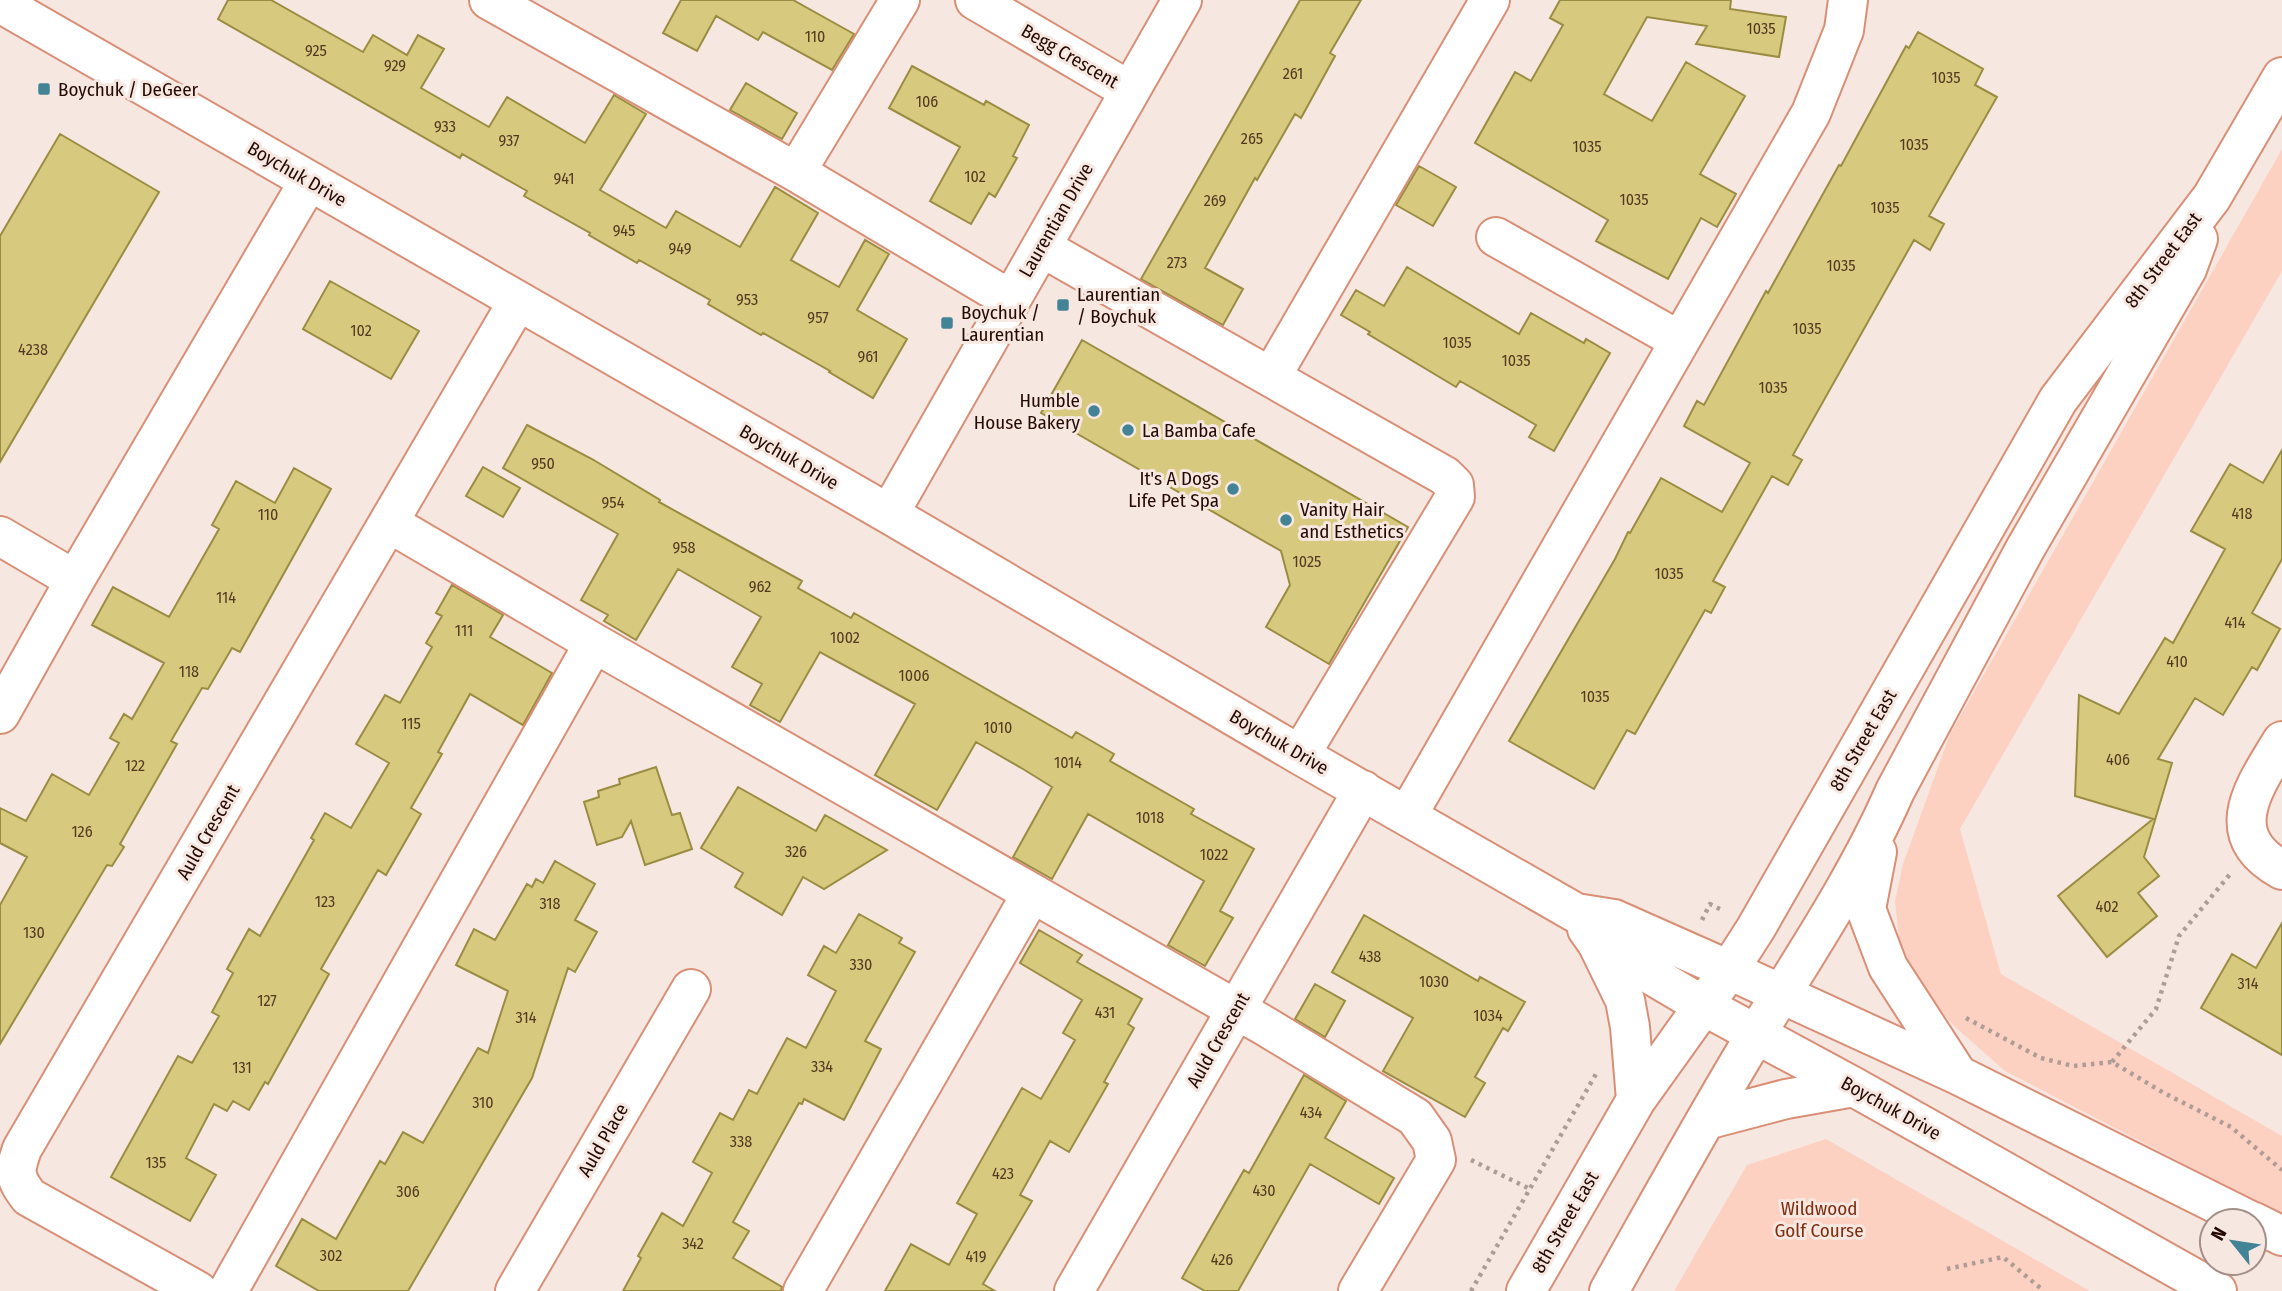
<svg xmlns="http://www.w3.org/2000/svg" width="2282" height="1291" font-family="'Fira Sans Condensed',sans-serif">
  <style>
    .green { fill: #fdd1c2 }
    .building { fill: #d7c97e; stroke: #9a8d42; stroke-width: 2 }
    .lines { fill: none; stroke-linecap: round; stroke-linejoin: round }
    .minor-casing { stroke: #d98f76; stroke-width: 42 }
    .major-casing { stroke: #d98f76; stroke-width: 42 }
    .path { stroke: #b09c96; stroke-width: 4.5; stroke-dasharray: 3.5 5; stroke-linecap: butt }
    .minor { stroke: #fff; stroke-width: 38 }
    .major { stroke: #fff; stroke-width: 38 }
    .poi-dot { fill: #428396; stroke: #f7e7e1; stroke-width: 2.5 }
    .labels { text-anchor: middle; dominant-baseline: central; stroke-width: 6; stroke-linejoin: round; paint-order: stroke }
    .number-label { font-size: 16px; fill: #523a22 }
    .street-label { font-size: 19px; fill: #250a03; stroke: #f7e7e1 }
    .poi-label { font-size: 19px; fill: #250a03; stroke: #f7e7e1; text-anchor: start }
    .park-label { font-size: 19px; fill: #7f2f11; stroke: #f7e7e1 }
  </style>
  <rect width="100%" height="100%" fill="#f7e7e1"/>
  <path class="green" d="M2282,149V271L1960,829L2001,974L2282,1136V1215L2005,1071L1953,1025L1924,991L1900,948L1895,901L1903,864L1950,734Z
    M1826,1139L2090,1291H1674L1747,1165Z"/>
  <path class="building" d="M228,0H271L363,52L373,35L407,55L418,35L444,49L421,88L489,127L507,97L585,143L614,95L646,114L600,190L666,228L676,211L740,247L775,187L818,213L791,260L839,287L865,240L889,254L857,310L907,339L873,398L829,372L830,371L763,333L761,335L708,304L710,300L639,260L637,263L589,235L590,233L524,196L527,191L462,154L460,158L218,19Z
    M681,0H793L854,34L832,70L763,32L758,40L716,16L697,51L663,33Z
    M1300,0H1361L1330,53L1335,56L1301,118L1295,114L1257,180L1255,178L1205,268L1243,289L1223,325L1141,279Z
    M1560,0H1731L1730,9L1786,17L1779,57L1696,44L1707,26L1647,17L1604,94L1652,121L1686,62L1745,96L1700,174L1736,194L1717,227L1701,218L1668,279L1596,241L1608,220L1475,143L1515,72L1531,81L1563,25L1550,18Z
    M1918,32L1983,69L1975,85L1997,97L1929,216L1944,224L1930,250L1914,240L1793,455L1802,460L1788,485L1772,476L1713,581L1725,587L1711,613L1705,610L1635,734L1627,730L1594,789L1509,741L1615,559L1628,532L1630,533L1661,478L1722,512L1750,463L1684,426L1697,401L1704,405L1766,291L1768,293L1839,165L1841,166L1906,46L1909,48Z
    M912,66L984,105L986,101L1029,125L1013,156L1017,158L995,197L989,193L971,224L930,201L960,147L889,108Z
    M746,83L797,113L782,139L730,110Z
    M60,134L159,192L0,462V236Z
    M1419,166L1456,187L1433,226L1396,205Z
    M1407,267L1519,334L1531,313L1584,343L1586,339L1610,353L1554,451L1529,437L1536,425L1460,381L1456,387L1368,334L1370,332L1341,315L1356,290L1384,306Z
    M330,281L419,331L391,379L303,329Z
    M1082,340L1408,527L1329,664L1266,627L1290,585L1281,551L1041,413Z
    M527,425L592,459L660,500L659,502L802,581L798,588L851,618L854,613L1072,738L1076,732L1114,754L1110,761L1194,809L1191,814L1254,849L1220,911L1233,918L1205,966L1168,945L1204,881L1088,814L1052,879L1013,857L1052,787L1023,769L976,742L937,810L875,775L915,704L820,652L780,722L750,705L762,684L732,667L761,617L678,569L636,640L604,621L608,615L581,600L618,534L503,468Z
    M2282,450V559L2252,613L2280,629L2257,670L2252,667L2223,715L2195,698L2158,759L2172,763L2144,857L2159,876L2138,893L2157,916L2107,957L2058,896L2153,819L2075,796L2079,695L2119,714L2165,638L2173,643L2225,549L2191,531L2230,464L2263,483Z
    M483,467L520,488L503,517L466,496Z
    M294,468L331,489L240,652L232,648L208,689L202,688L171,741L177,744L120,844L124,847L112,866L107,865L0,1044V905L27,857L0,843V808L26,821L52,774L89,795L119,743L110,738L124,714L132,719L164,663L92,625L113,587L169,617L219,529L212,525L236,481L275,503Z
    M452,585L503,615L490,637L552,673L523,725L470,694L438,752L442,754L411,808L421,814L386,875L378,870L321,969L329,974L268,1084L265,1082L249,1110L233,1101L227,1111L214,1104L186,1158L216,1175L190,1221L111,1177L178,1056L192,1063L219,1016L212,1012L233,973L227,969L249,929L260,936L314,840L311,838L325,813L351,828L389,763L356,744L385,695L400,703L432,647L426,643L442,616L436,613Z
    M656,767L672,815L680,813L692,849L645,865L631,821L622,837L597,845L584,802L599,797L598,791L620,784L619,779Z
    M738,787L816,831L825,815L887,850L824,889L803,877L782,915L735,887L743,873L701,848Z
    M555,861L595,884L575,920L597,932L575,972L568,968L532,1078L408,1291H319L276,1266L302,1219L336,1239L380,1161L385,1164L403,1132L423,1143L478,1048L488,1053L508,991L456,965L474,929L495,940L527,884L532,887L536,879L543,883Z
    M859,914L902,938L899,943L915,952L865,1041L881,1049L844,1120L804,1099L802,1104L799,1103L733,1222L749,1231L733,1258L782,1287L781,1291H623L641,1258L638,1256L662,1213L683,1226L712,1173L693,1162L720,1113L733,1120L749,1090L757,1094L787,1038L806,1048L836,991L808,975L824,946L836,953Z
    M1364,915L1478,981L1480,977L1525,1002L1508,1031L1503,1028L1475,1077L1485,1083L1465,1117L1383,1071L1413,1018L1332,972Z
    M2282,923V1055L2201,1008L2232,954L2256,968Z
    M1039,930L1082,955L1077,962L1142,999L1128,1024L1134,1028L1104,1082L1108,1084L1069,1152L1050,1141L1020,1195L1032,1201L983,1284L995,1291H885L911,1244L949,1265L977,1214L957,1203L1022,1088L1041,1099L1075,1040L1063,1033L1082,1000L1020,963Z
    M1315,984L1345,1001L1325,1037L1295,1019Z
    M1304,1075L1346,1101L1325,1138L1394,1178L1379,1204L1310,1164L1238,1291H1205L1182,1278L1244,1170L1249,1173Z"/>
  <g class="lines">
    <defs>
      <path id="minor" d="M489,0L796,172L1011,300
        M975,0L1130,91
        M0,3L889,514L1300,755L1576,913L1614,919L1729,970
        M796,172L900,0
        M1496,237L1680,341
        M1041,247L1445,476L1454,485L1455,497L1300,755
        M1271,377L1490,0
        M889,514L1182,0
        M389,523L594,643L1265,1026L1415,1117L1432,1141L1436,1160L1358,1291
        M0,536L75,580
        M0,714L75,580L309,181
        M2282,741C2255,786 2218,834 2282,870
        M1407,816L1811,113L1844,30L1848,0
        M1587,929L1597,943L1704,1006
        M198,1291L29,1197C14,1177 14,1172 22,1149L518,301
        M228,1291L594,643
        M515,1291L691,989
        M803,1291L1032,893
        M1074,1291L1363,790"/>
      <path id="major" d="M1877,852L1866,909L1888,967L1958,1075
        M1597,943L1625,1000L1630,1027L1636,1100
        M1729,970L1958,1075L2251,1221
        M1704,1006L1854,1087L2217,1291
        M1706,1120L1786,1099L1854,1087
        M2254,1222L2282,1236
        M1526,1291L1636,1100L1729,970L1756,928L2058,400L2212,197L2282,77
        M1609,1291C1657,1206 1704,1120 1755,1036C1803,958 1858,876 1895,791L2025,549L2187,269L2198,239"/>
    </defs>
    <use href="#minor" class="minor-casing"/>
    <use href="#major" class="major-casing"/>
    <path class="path" d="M1702,920L1710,904L1724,911
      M1966,1018L2041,1058L2073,1066L2112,1062L2164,1093L2231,1127L2282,1170
      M2112,1062L2156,1009L2179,936L2231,873
      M1471,1160L1530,1189
      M1947,1269L2003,1257L2044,1291
      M1471,1291L1596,1074"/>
    <use href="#minor" class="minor"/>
    <use href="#major" class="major"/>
  </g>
  <g class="poi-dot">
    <rect x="37" y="82" width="14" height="14" rx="3.5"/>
    <rect x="1056" y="298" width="14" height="14" rx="3.5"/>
    <rect x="940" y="316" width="14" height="14" rx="3.5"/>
    <circle cx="1094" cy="411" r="7"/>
    <circle cx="1128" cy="430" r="7"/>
    <circle cx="1233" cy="489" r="7"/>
    <circle cx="1286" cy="520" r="7"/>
  </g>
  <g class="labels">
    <g class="number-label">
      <text x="1761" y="28">1035</text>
      <text x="815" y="36">110</text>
      <text x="316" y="50">925</text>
      <text x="395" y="65">929</text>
      <text x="1293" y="73">261</text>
      <text x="1946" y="77">1035</text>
      <text x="927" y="101">106</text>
      <text x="445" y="126">933</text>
      <text x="1252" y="138">265</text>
      <text x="509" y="140">937</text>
      <text x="1914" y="144">1035</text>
      <text x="1587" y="146">1035</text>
      <text x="975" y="176">102</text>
      <text x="564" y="178">941</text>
      <text x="1634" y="199">1035</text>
      <text x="1215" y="200">269</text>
      <text x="1885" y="207">1035</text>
      <text x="624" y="230">945</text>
      <text x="680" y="248">949</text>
      <text x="1177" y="262">273</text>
      <text x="1841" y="265">1035</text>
      <text x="747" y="299">953</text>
      <text x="818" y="317">957</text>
      <text x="1807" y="328">1035</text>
      <text x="361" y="330">102</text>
      <text x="1457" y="342">1035</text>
      <text x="33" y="349">4238</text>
      <text x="868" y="356">961</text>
      <text x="1516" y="360">1035</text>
      <text x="1773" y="387">1035</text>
      <text x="543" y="463">950</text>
      <text x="613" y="502">954</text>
      <text x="2242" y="513">418</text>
      <text x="268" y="514">110</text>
      <text x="684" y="547">958</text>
      <text x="1307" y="561">1025</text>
      <text x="1669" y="573">1035</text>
      <text x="760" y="586">962</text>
      <text x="226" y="597">114</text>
      <text x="2235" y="622">414</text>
      <text x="464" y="630">111</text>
      <text x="845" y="637">1002</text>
      <text x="2177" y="661">410</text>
      <text x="189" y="671">118</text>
      <text x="914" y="675">1006</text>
      <text x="1595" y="696">1035</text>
      <text x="411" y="723">115</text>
      <text x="998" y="727">1010</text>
      <text x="2118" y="759">406</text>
      <text x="1068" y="762">1014</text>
      <text x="135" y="765">122</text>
      <text x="1150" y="817">1018</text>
      <text x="82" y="831">126</text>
      <text x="796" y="851">326</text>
      <text x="1214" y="854">1022</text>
      <text x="325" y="901">123</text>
      <text x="550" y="903">318</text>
      <text x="2107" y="906">402</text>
      <text x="34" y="932">130</text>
      <text x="1370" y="956">438</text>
      <text x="861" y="964">330</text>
      <text x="1434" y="981">1030</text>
      <text x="2248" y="983">314</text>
      <text x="267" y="1000">127</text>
      <text x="1105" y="1012">431</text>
      <text x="1488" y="1015">1034</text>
      <text x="526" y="1017">314</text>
      <text x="822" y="1066">334</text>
      <text x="242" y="1067">131</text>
      <text x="483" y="1102">310</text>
      <text x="1311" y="1112">434</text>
      <text x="741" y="1141">338</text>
      <text x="156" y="1162">135</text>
      <text x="1003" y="1173">423</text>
      <text x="1264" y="1190">430</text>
      <text x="408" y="1191">306</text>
      <text x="693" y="1243">342</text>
      <text x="331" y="1255">302</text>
      <text x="976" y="1256">419</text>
      <text x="1222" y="1259">426</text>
    </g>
    <g class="street-label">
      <text transform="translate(1070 56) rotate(30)">Begg Crescent</text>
      <text transform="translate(297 174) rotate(30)">Boychuk Drive</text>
      <text transform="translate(1056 220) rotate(-60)">Laurentian Drive</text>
      <text transform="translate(2163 260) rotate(-53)">8th Street East</text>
      <text transform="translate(789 457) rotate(30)">Boychuk Drive</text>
      <text transform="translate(1863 740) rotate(-60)">8th Street East</text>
      <text transform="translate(1279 742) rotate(30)">Boychuk Drive</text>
      <text transform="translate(208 832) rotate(-60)">Auld Crescent</text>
      <text transform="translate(1218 1040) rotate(-60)">Auld Crescent</text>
      <text transform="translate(1891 1108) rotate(29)">Boychuk Drive</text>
      <text transform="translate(603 1140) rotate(-60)">Auld Place</text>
      <text transform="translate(1565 1222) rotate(-60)">8th Street East</text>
    </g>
    <g class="poi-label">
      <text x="58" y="89">Boychuk / DeGeer</text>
      <text x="1077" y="294">Laurentian<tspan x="1077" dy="22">/ Boychuk</tspan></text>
      <text x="961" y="312">Boychuk /<tspan x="961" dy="22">Laurentian</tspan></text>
      <text x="1080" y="400" text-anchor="end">Humble<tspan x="1080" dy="22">House Bakery</tspan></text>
      <text x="1142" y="430">La Bamba Cafe</text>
      <text x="1219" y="478" text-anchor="end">It's A Dogs<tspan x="1219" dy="22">Life Pet Spa</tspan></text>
      <text x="1300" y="509">Vanity Hair<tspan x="1300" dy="22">and Esthetics</tspan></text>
    </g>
    <g class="park-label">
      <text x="1819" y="1208">Wildwood<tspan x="1819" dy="22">Golf Course</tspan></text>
    </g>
  </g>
  <g transform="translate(2233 1242) rotate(300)"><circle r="33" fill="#f7e7e1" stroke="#a38f88" stroke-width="2"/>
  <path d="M0-5L12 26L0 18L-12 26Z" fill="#428396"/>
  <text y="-10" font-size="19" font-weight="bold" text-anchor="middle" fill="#250a03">N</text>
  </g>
</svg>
